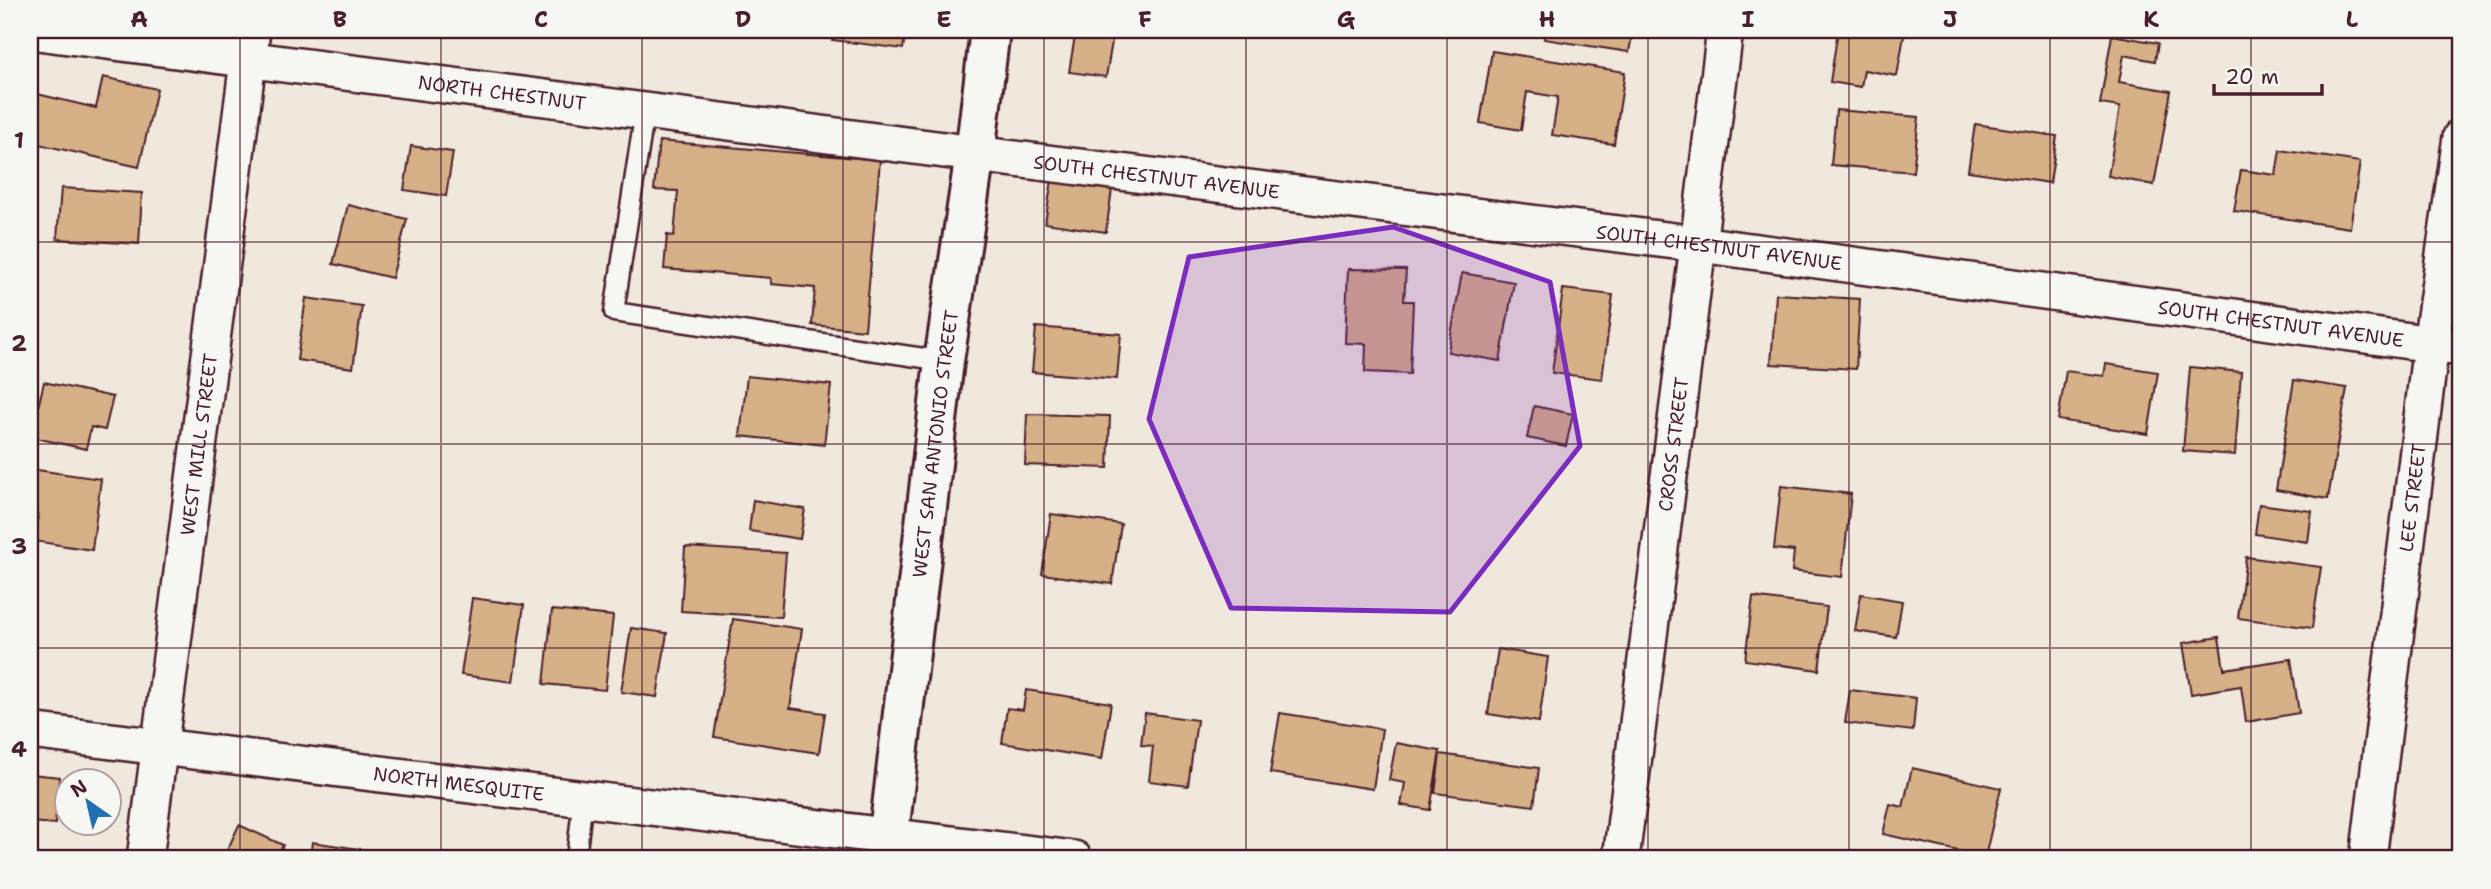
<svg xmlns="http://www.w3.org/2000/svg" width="2491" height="889" font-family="'Shantell Sans',sans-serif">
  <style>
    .building { fill: #d6b087; stroke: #4a1f2b; stroke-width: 2 }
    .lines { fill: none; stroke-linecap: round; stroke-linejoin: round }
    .lane-casing { stroke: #4a1f2b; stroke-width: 23 }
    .street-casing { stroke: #4a1f2b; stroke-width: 40 }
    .secondary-casing { stroke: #4a1f2b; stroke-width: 44 }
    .lane { stroke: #f6f6f2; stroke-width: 18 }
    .street { stroke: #f6f6f2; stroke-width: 35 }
    .secondary { stroke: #f6f6f2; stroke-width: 38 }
    .marked { fill: #7b2cbf; fill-opacity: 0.2; stroke: #7b2cbf; stroke-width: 5; stroke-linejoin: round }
    .grid { fill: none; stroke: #4a1f2b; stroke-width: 2; stroke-opacity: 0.55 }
    .labels { text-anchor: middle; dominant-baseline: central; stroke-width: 7; stroke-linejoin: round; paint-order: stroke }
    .street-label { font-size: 19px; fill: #4a1f2b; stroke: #f6f6f2 }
    .neatline { fill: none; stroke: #4a1f2b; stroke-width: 2.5 }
    .grid-label { font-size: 23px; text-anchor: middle; font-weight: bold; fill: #4a1f2b }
  </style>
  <rect width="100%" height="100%" fill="#f0e8dd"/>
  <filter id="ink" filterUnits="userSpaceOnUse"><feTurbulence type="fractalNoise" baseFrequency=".0143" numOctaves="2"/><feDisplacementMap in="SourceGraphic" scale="14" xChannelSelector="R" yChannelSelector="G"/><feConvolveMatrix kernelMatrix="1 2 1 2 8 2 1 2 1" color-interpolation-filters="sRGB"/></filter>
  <g filter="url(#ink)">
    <path class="building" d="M834,30H906L903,49L832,40Z
      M1076,30H1114L1106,77L1069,72Z
      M1545,30H1633L1629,52L1544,39Z
      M1838,30H1905L1897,76L1864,70L1861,87L1830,82Z
      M2112,35L2158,43L2155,61L2124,55L2119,82L2171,91L2154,185L2108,176L2120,107L2100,104Z
      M1492,51L1625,72L1614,144L1552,135L1558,97L1527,92L1521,130L1480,123Z
      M103,77L157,89L139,167L30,142V108L33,93L96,108Z
      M1836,110L1919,117L1913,172L1831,165Z
      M1975,124L2057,136L2050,183L1968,171Z
      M659,141L880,160L865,330L812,325L815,288L771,284V278L664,269L667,235L674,236L678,191L654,190Z
      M411,146L453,152L446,196L404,190Z
      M2280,150L2360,162L2350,228L2234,211L2241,170L2276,175Z
      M1052,180L1112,189L1106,232L1045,223Z
      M61,188L142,193L139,244L57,239Z
      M348,205L407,219L392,278L333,264Z
      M1348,269L1406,270L1404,301H1413L1410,374L1365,372L1366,344L1345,343Z
      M1462,273L1514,282L1500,361L1448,352Z
      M1563,289L1613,295L1602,379L1552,373Z
      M1776,294L1860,299L1856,369L1771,364Z
      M306,298L362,306L353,368L297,360Z
      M1036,327L1121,334L1117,379L1032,372Z
      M2106,364L2158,372L2148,434L2058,420L2066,371L2104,376Z
      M2190,367L2241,372L2235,455L2183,451Z
      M747,376L831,385L824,445L740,436Z
      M2294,380L2347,388L2328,499L2276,490Z
      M44,382L113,397L105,430L91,427L86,449L31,437Z
      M1534,406L1573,414L1566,446L1527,438Z
      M1027,414L1110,416L1108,468L1025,465Z
      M30,469L101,479L92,550L34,541L38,514L30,513Z
      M1781,486L1851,494L1842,577L1792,571L1794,551L1774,549Z
      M753,500L805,509L800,539L749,531Z
      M2259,504L2312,511L2308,542L2255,534Z
      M1051,514L1121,524L1112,584L1042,574Z
      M685,547L786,553L781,617L681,611Z
      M2246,557L2321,567L2312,628L2238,618Z
      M1861,594L1902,601L1896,637L1855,631Z
      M1753,597L1827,607L1819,670L1745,660Z
      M472,598L524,605L513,682L461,675Z
      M552,610L613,616L605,690L544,684Z
      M733,619L802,629L790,708L825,713L819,753L714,737Z
      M631,628L667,633L657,697L621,692Z
      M2219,637L2224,669L2291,659L2299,713L2246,722L2241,686L2191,694L2183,643Z
      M1498,649L1548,657L1539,722L1488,714Z
      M1026,690L1111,703L1102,759L1002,743L1007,708L1023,710Z
      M1850,690L1916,698L1913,731L1845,723Z
      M1145,713L1197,720L1188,786L1149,781L1153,746L1141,745Z
      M1280,713L1382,729L1373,789L1270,773Z
      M1396,743L1440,751L1430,810L1401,805L1405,783L1389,780Z
      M1440,754L1539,768L1534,806L1435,793Z
      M1912,768L2001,788L1985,857L1883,834L1890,804L1903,807Z
      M30,774L60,777L55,824L30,822Z
      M239,825L283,845L276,859H223Z
      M312,842L407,856V859H310Z"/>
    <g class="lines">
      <defs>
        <path id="lane" d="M645,110L614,312L944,361
          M576,859L583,798"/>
        <g id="street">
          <path id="s1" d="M30,31L975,154L1699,244L2461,348"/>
          <path id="s2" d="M30,731L1074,859"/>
          <path id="s3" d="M145,859L252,30"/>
          <path id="s4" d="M1621,859L1725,30"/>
          <path id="s5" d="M2368,859L2431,344L2461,137"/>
        </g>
        <g id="secondary">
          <path id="s6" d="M886,859L944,361L975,154L990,30"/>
        </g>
      </defs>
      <use href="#lane" class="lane-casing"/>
      <use href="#street" class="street-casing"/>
      <use href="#secondary" class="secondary-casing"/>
      <use href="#lane" class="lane"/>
      <use href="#street" class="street"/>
      <use href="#secondary" class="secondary"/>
    </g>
  </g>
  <path class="marked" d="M1393,227L1550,282L1580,446L1450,612L1231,608L1149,419L1189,257Z"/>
  <path class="grid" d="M240,30V859M441,30V859M642,30V859M843,30V859M1044,30V859M1246,30V859M1447,30V859M1648,30V859M1849,30V859M2050,30V859M2251,30V859M30,242H2461M30,444H2461M30,648H2461"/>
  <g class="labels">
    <g class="street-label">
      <text stroke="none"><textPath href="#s1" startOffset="476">NORTH CHESTNUT</textPath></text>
      <text stroke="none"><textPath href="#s1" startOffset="1136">SOUTH CHESTNUT AVENUE</textPath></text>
      <text stroke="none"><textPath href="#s1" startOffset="1703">SOUTH CHESTNUT AVENUE</textPath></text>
      <text stroke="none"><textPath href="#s1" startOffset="2270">SOUTH CHESTNUT AVENUE</textPath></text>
      <text stroke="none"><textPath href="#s3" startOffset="418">WEST MILL STREET</textPath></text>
      <text stroke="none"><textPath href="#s6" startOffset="418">WEST SAN ANTONIO STREET</textPath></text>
      <text stroke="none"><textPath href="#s4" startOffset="418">CROSS STREET</textPath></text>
      <text stroke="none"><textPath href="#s5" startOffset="364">LEE STREET</textPath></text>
      <text stroke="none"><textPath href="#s2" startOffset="432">NORTH MESQUITE</textPath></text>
    </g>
  </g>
  <rect width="2491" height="889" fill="none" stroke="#f6f6f2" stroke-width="77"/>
  <g transform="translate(88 802) rotate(326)"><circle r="33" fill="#f6f6f2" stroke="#b1a0a2" stroke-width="2"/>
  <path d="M0-5L12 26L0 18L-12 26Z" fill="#1f6fb2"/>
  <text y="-10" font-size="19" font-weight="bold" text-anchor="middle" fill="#4a1f2b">N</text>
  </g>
  <path d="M2214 84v10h108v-10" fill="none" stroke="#4a1f2b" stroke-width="3.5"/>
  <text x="2225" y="84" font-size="21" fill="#4a1f2b" stroke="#f6f6f2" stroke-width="5" paint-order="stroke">20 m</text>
  <rect x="38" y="38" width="2414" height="812" class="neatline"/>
  <g class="grid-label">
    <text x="139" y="27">A</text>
    <text x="340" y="27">B</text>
    <text x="541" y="27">C</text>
    <text x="743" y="27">D</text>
    <text x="944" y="27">E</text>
    <text x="1145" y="27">F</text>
    <text x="1346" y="27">G</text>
    <text x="1547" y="27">H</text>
    <text x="1748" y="27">I</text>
    <text x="1950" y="27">J</text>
    <text x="2151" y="27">K</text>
    <text x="2352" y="27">L</text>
    <text x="19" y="148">1</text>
    <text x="19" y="351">2</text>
    <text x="19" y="554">3</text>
    <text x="19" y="757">4</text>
  </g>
</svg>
